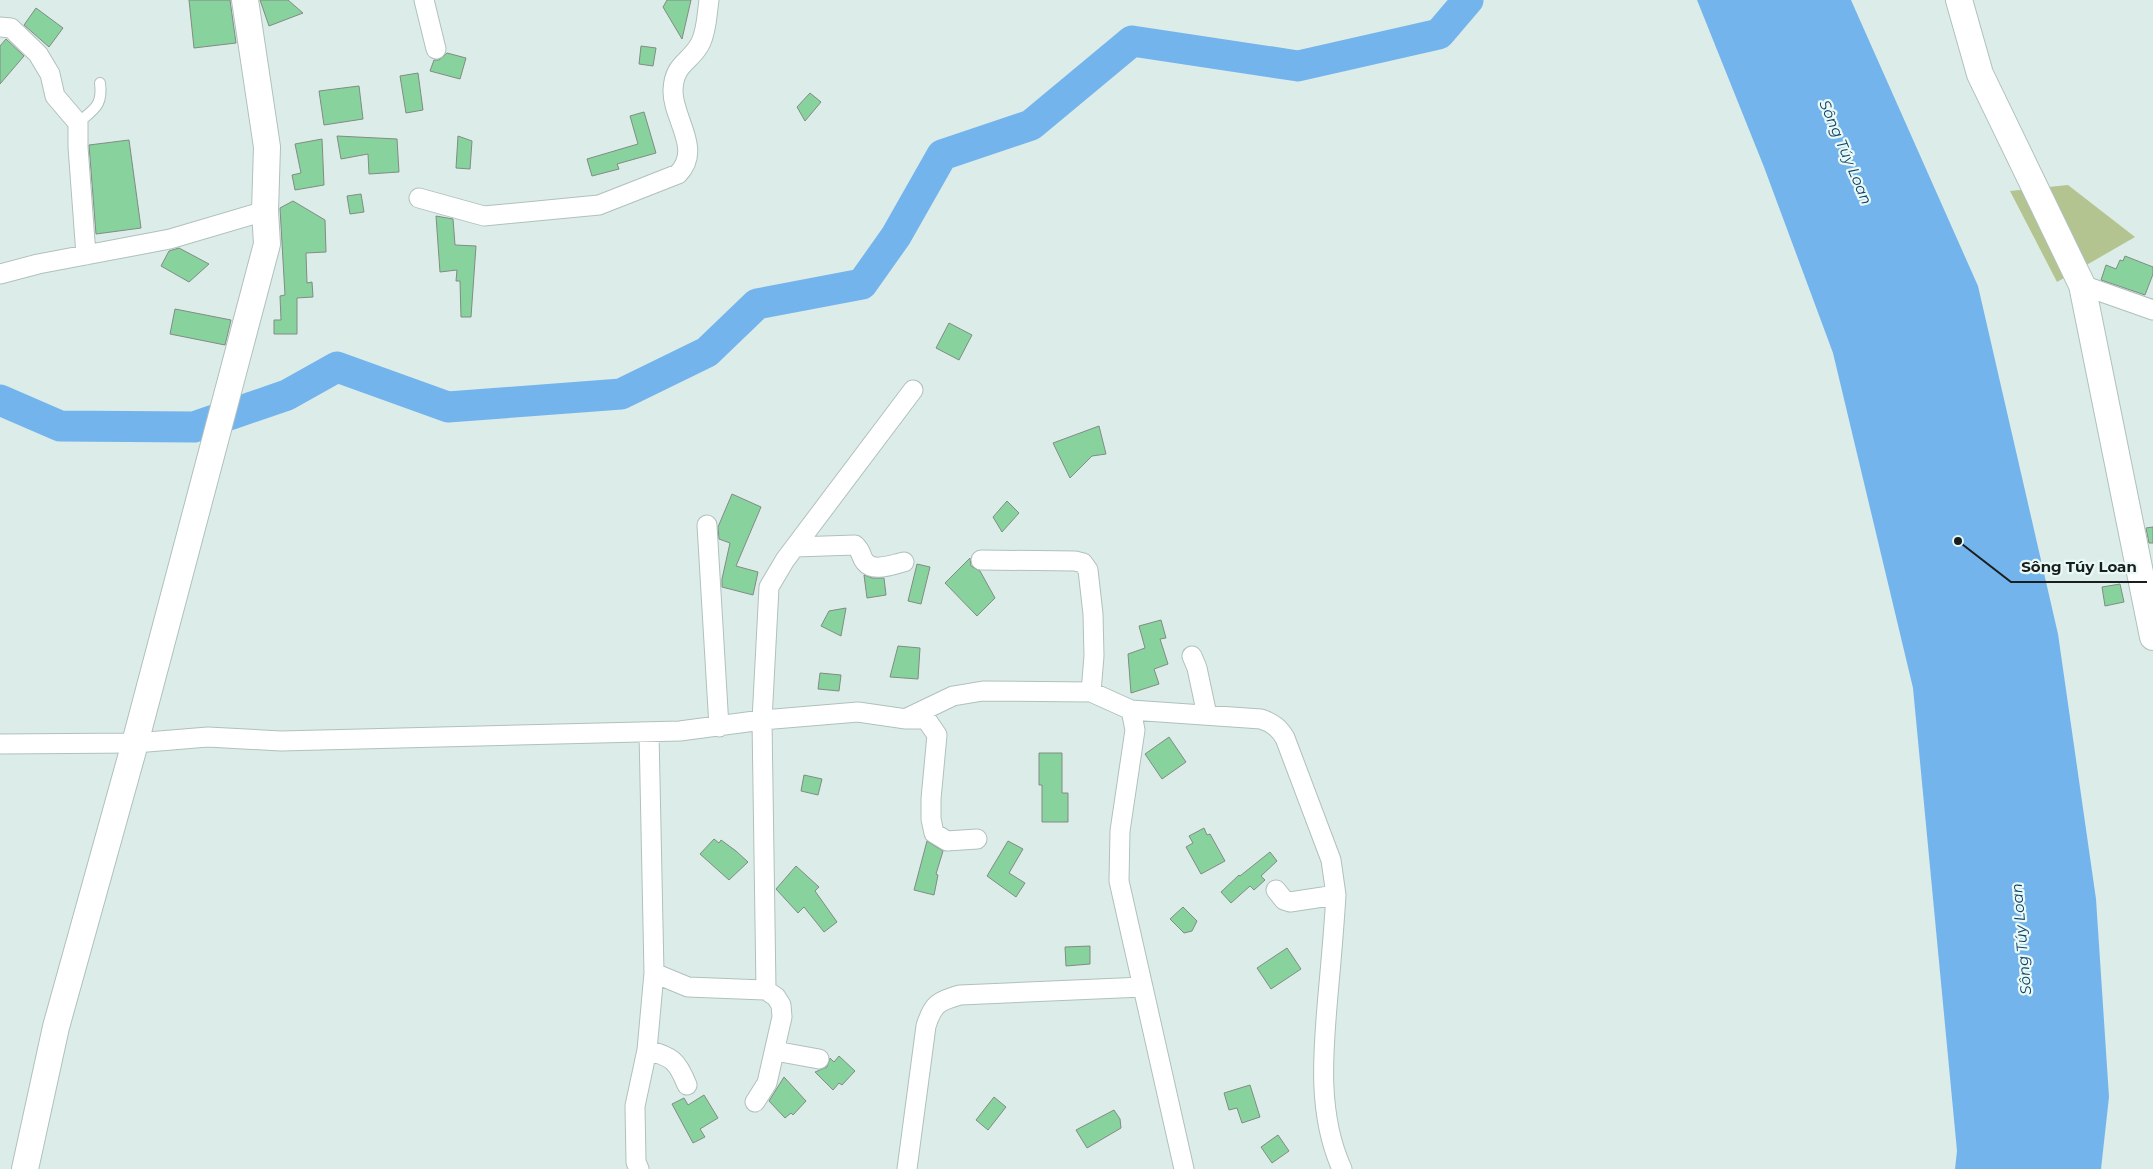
<svg xmlns="http://www.w3.org/2000/svg" width="2153" height="1169" font-family="Montserrat,sans-serif">
  <style>
    .green { fill: #b4c491 }
    .water { fill: #74b4ec }
    .lines { fill: none; stroke-linecap: round; stroke-linejoin: round }
    .river { stroke: #74b4ec; stroke-width: 31 }
    .building { fill: #88d29e; stroke: #818c84 }
    .lane-casing { stroke: #b0c0bd; stroke-width: 12 }
    .street-casing { stroke: #b0c0bd; stroke-width: 21 }
    .secondary-casing { stroke: #b0c0bd; stroke-width: 28 }
    .lane { stroke: #fff; stroke-width: 10 }
    .street { stroke: #fff; stroke-width: 19 }
    .secondary { stroke: #fff; stroke-width: 26 }
    .labels { text-anchor: middle; dominant-baseline: central; stroke-width: 4.5; stroke-linejoin: round; paint-order: stroke }
    .water-label { font-size: 15px; font-style: italic; fill: #0f3f63; stroke: #e9f9f6 }
    .leader { fill: none; stroke: #191f1e; stroke-width: 2 }
    .callout-dot { fill: #191f1e; stroke: #e9f9f6; stroke-width: 2 }
    .callout-label { font-size: 15px; text-anchor: middle; font-weight: bold; fill: #191f1e; stroke: #e9f9f6; stroke-width: 4.5; stroke-linejoin: round; paint-order: stroke }
  </style>
  <rect width="100%" height="100%" fill="#dcece9"/>
  <path class="green" d="M2068,185L2135,237L2057,282L2010,191Z"/>
  <path class="water" d="M1697,0H1851L1978,286L2058,634L2096,899L2109,1097L2101,1169H1955L1957,1151L1913,688L1833,353L1764,167Z"/>
  <g class="lines">
    <path class="river" d="M0,400L60,426L194,427L287,395L337,367L448,407L621,394L707,352L757,304L862,284L896,236L942,155L1031,125L1132,41L1298,66L1439,34L1468,0"/>
  </g>
  <path class="building" d="M189,0H230L236,43L194,48Z
    M260,0H288L303,13L269,26Z
    M667,0H691L682,39L663,7Z
    M36,8L63,28L49,47L24,25Z
    M6,39L24,56L0,84V46Z
    M641,46L656,48L653,66L639,64Z
    M447,53L466,58L460,79L430,71L434,60H439Z
    M418,73L423,110L406,113L400,76Z
    M359,86L363,119L324,125L319,91Z
    M810,93L821,102L805,121L797,107Z
    M644,112L656,153L617,164L619,169L592,176L587,159L638,144L630,116Z
    M337,136L397,139L399,172L369,174L368,154L341,159Z
    M458,136L472,141L470,169L456,168Z
    M322,139L324,185L295,190L292,175L301,173L295,144Z
    M129,140L141,228L96,234L89,145Z
    M361,194L364,212L350,214L347,196Z
    M293,201L325,220L326,252L306,253L307,283L312,282L313,297L297,298V334H274V320H281L280,296L285,295L280,208Z
    M436,216L453,219L455,245L476,246L471,317H461L460,281H456L457,270L440,272Z
    M179,248L209,264L189,282L161,266L169,251Z
    M2125,256L2153,267V274L2145,295L2101,280L2106,265L2116,269L2120,260L2123,261Z
    M175,309L231,320L225,345L170,334Z
    M949,323L972,335L959,360L936,348Z
    M1099,426L1106,454L1092,456L1070,478L1053,443Z
    M732,494L761,507L736,566L758,572L753,595L722,587V579L730,543L719,539L718,527Z
    M1007,501L1019,513L1002,532L993,517Z
    M2153,527V543H2149L2146,528Z
    M970,558L971,566L980,571L995,598L977,616L945,583Z
    M917,564L930,567L921,604L908,601Z
    M864,575L872,578H884L886,595L867,598Z
    M2120,584L2124,602L2105,606L2102,587Z
    M846,608L841,636L821,626L829,611Z
    M1161,620L1166,638L1160,639L1168,664L1154,669L1159,684L1131,693L1128,654L1145,648L1139,626Z
    M898,646L920,648L918,679L890,677Z
    M820,673L841,675L839,691L818,689Z
    M1169,737L1186,762L1162,779L1145,754Z
    M1039,753H1062V793H1068V822H1042V785H1039Z
    M804,775L822,779L818,795L801,791Z
    M1204,828L1207,835L1210,834L1225,861L1201,874L1186,847L1193,843L1189,836Z
    M714,839L719,843L721,840L736,851L748,862L729,880L700,854Z
    M927,841L943,851L936,874L938,875L934,895L914,890Z
    M1008,841L1023,849L1009,873L1025,883L1016,897L987,876Z
    M1270,852L1277,861L1261,876L1265,880L1254,890L1250,886L1231,903L1221,892L1239,875L1240,876Z
    M796,866L819,887L815,891L837,922L824,932L804,907L798,913L776,889Z
    M1183,907L1197,921L1192,931L1184,933L1170,919Z
    M1090,946V964L1066,966L1065,947Z
    M1287,948L1301,969L1271,989L1257,968Z
    M839,1056L855,1071L842,1085L839,1083L833,1090L815,1072L827,1067L830,1058L834,1062Z
    M784,1077L806,1101L793,1115L791,1113L785,1118L769,1101Z
    M1250,1085L1260,1117L1242,1123L1237,1108L1229,1110L1224,1093Z
    M704,1095L718,1118L700,1129L705,1137L693,1143L672,1104L684,1098L688,1105Z
    M994,1097L1006,1107L988,1130L976,1120Z
    M1114,1110L1120,1119L1121,1128L1087,1148L1076,1130Z
    M1278,1135L1289,1151L1272,1163L1261,1147Z"/>
  <g class="lines">
    <defs>
      <path id="lane" d="M78,123C94,109 103,106 100,83"/>
      <path id="street" d="M424,0L436,49
        M0,27L11,28L38,54L50,74L55,96L78,123V147L86,255
        M419,198L484,216L599,205L678,174C703,149 672,118 673,90C674,62 692,62 701,42C707,29 707,13 709,0
        M0,274L38,264L170,239L265,211
        M2082,285L2153,310
        M707,525L719,727
        M795,547L855,545C863,553 860,556 865,562C874,573 893,564 904,562
        M981,560L1075,561L1083,563L1088,570L1093,614L1094,656L1091,692
        M1192,656L1197,668L1207,715
        M1131,710L1261,719C1273,723 1279,728 1285,738L1331,860L1336,895C1334,928 1331,962 1328,995C1323,1052 1317,1114 1342,1169
        M907,718L953,696L983,691L1091,692L1131,710L1135,730L1120,831L1119,881L1184,1169
        M0,744L135,743L208,737L281,741L680,731L762,720L858,712L906,719H926L937,735L931,799V819L934,833L947,841L977,839
        M1276,890L1284,900L1290,902L1336,895
        M654,973L688,987L766,990L776,997L781,1005L782,1017L767,1083L755,1102
        M766,990L762,720L769,587L785,560L913,390
        M647,1050C672,1057 677,1060 687,1085
        M775,1051L819,1059
        M639,1169L636,1162L635,1106L647,1050L654,973L649,732
        M907,1169L926,1026C933,1004 938,1001 960,995L1143,987"/>
      <path id="secondary" d="M1959,0L1980,74L2082,285L2153,637
        M25,1169L56,1027L135,743L267,244L265,211L267,147L245,0"/>
    </defs>
    <use href="#lane" class="lane-casing"/>
    <use href="#street" class="street-casing"/>
    <use href="#secondary" class="secondary-casing"/>
    <use href="#lane" class="lane"/>
    <use href="#street" class="street"/>
    <use href="#secondary" class="secondary"/>
  </g>
  <g class="labels">
    <g class="water-label">
      <text transform="translate(1846 152) rotate(67)">Sông Túy Loan</text>
      <text transform="translate(2021 939) rotate(-95)">Sông Túy Loan</text>
    </g>
  </g>
  <path class="leader" d="M1958 541L2011 582H2147"/>
  <circle class="callout-dot" cx="1958" cy="541" r="5"/>
  <g class="callout-label">
    <text x="2079" y="572">Sông Túy Loan</text>
  </g>
</svg>
